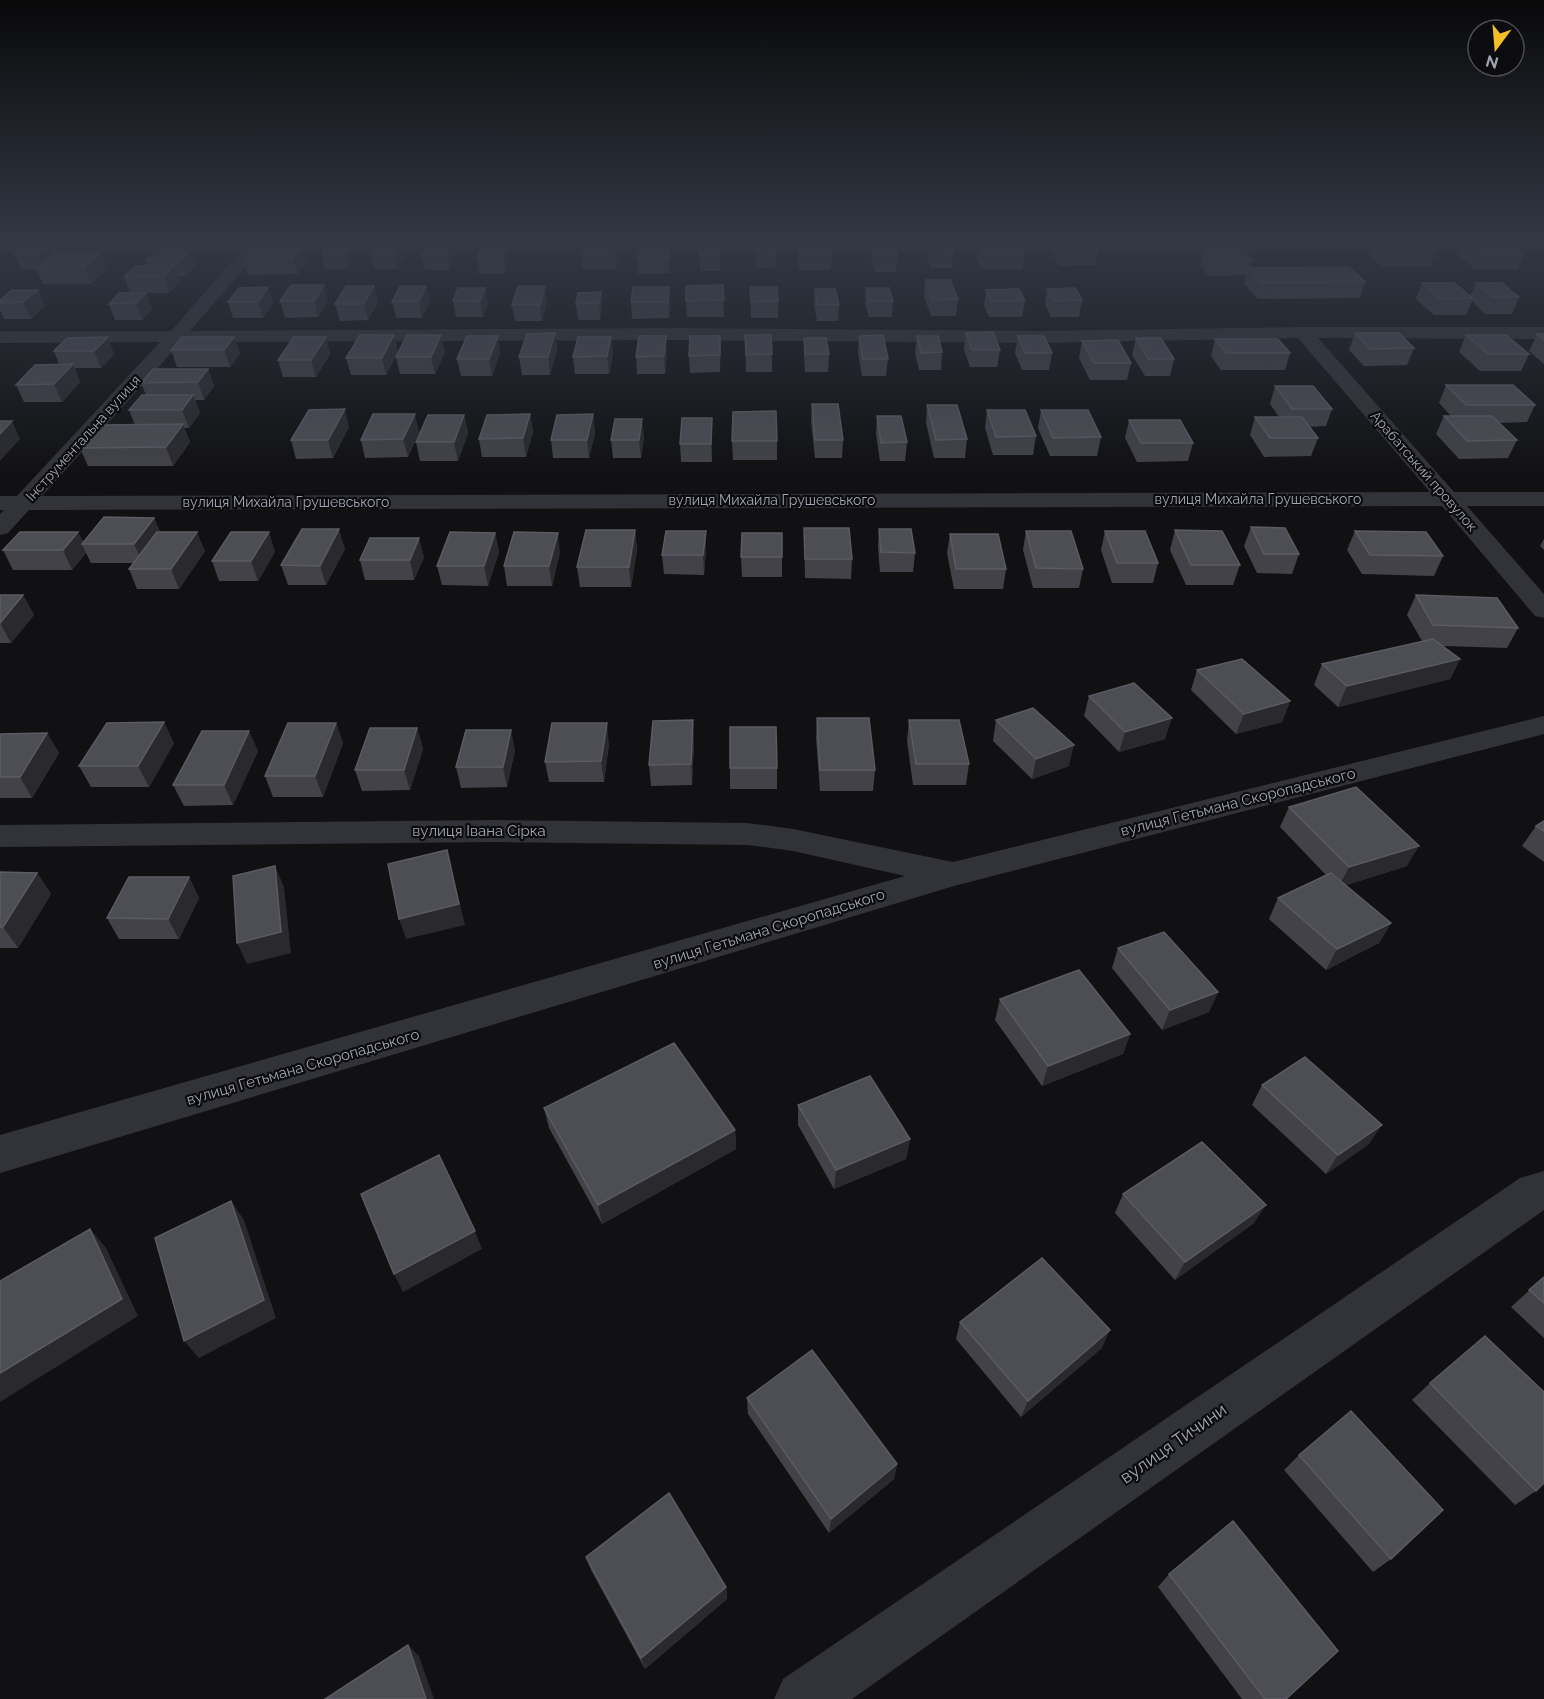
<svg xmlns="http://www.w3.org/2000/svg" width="1544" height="1699" font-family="Raleway,sans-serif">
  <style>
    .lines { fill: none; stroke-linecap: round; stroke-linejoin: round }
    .minor { fill: #323338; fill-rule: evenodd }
    .wall { fill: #424248 }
    .shaded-wall { fill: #2a2a2e }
    .building { fill: #4d4d54; stroke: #5a5b63; stroke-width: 1.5 }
    .labels { text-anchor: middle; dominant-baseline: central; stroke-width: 4.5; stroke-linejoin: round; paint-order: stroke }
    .far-street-label { font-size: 14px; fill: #a2a6b4; stroke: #0c0c0e }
    .street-label { font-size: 15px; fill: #a2a6b4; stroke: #0c0c0e }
    .near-street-label { font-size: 18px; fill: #a2a6b4; stroke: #0c0c0e }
  </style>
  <rect width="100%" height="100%" fill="#111113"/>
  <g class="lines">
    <path class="minor" d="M252,240H268L267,242L1544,240V250L259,251L190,331L673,328L1034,331L1303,327H1544V339L1318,338L1454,492H1544V506H1467L1544,594V618L1535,616L1442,506L29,510L8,533L0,535V514L4,510H0V496H17L160,342L0,343V331H171L241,251L0,252V242H250ZM1298,338L1430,492L42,496L181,342L673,340L1034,343Z
      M1544,716V734L954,886L0,1173V1135L905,876L793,851L748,845L496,842L0,847V825L496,820L748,823L793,829L953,862Z
      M1544,1171V1210L852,1699H774L783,1679L1520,1178Z"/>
  </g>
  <path class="wall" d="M55,240L60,253L102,252L108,268L91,284H43L37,269H21L14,254Z
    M429,240L455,255L449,270H425L421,254Z
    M584,240L618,255L616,269H583L581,254Z
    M797,240L832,254L831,270H799L797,255Z
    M1055,240L1098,250L1095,265L1059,266L1053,255Z
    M1375,240L1436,251L1430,267H1382L1370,255Z
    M1464,240L1524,254L1518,269H1475L1458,255Z
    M400,242L403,257L397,269H375L371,254Z
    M720,242V271H700V255Z
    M978,242L1025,253L1022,269H982L976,258Z
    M508,243L510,259L505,273L479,274L477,258Z
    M755,243L776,252V267L756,268Z
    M872,243L897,256L896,272H875L871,258Z
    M929,243L953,252L952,268H931L927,258Z
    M328,244L353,259L347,269H325L321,253Z
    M253,247L306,262L298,274L248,275L243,259Z
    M1204,249L1252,260L1250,268L1365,282L1360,298L1258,299L1244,284L1246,275L1209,276L1200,265Z
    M191,250L196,265L186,276H178L180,281L169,293H146L152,309L142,320H115L109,304L130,293L124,277L147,266L146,261Z
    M670,257L669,273L638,274L637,258Z
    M925,280L958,299L956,316H931L924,296Z
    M1422,283L1470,296L1476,283L1519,297L1512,314H1485L1472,301L1466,315H1434L1416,299Z
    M723,285L724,317H687L686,301Z
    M374,286L378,302L368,320L340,321L335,304Z
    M400,286L430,302L422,318H396L392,302Z
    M545,286L547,302L542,321H515L512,305Z
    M268,287L273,303L263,318H233L228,302Z
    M669,287L670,303L669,318L632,319L631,302Z
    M750,287L778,301V318H751Z
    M458,288L488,304L483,317H456L453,301Z
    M866,288L893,301L892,317H869L865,304Z
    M815,289L839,305L838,321H817L814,305Z
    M1047,289L1082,300L1079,317H1051L1045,305Z
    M38,290L45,306L31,319H4L0,310V300Z
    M986,290L1025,301L1022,317H989L984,306Z
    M601,292L602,308L600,320H578L576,304Z
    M280,301H328L318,317L285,318Z
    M555,333L557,350L550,375H522L519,357Z
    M966,333L1000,350L997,367H970L964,349Z
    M1355,333L1414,348L1407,365L1364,366L1349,350Z
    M1537,334H1544V364L1529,351Z
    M745,335L772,354V372H746Z
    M1466,335L1529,354L1521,371H1480L1459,352Z
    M720,336V372L690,373L689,356Z
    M859,336L888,359L886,376H862L858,352Z
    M917,336L942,352L941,370H919L915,353Z
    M1018,336L1052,353L1049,370H1022L1015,353Z
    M234,337L240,354L230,367H177L171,350Z
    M326,337L330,354L316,377H283L278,360Z
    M67,338L114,354L101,368H75L80,382L62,402H24L16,385L59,364L54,351Z
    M804,338L829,354L828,372H805L804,355Z
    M1136,338L1174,359L1170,376H1145L1132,355Z
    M1215,339L1290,353L1285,370H1221L1211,356Z
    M1082,341L1131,363L1127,380H1090L1079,358Z
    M398,352L386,375H351L346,358Z
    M445,352L435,374H400L396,357Z
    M500,353L492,376H461L457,359Z
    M613,353L609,374H575L573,357Z
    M667,353L665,374H637L636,357Z
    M208,369L214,386L204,400H195L200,413L189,428H184L190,442L173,466H88L80,448L135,425L129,410L146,395L141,383Z
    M1446,385L1535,405L1527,422L1499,423L1517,440L1508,458L1459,459L1436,434L1444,416H1451L1439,403Z
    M1275,386L1332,409L1326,426L1309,427L1318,438L1311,456L1264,457L1250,435L1255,417H1279L1270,404Z
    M812,404L843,440L842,458H815L811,422Z
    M927,405L967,439L965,458H934L926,423Z
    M987,410L1036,436L1033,455H993L985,428Z
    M1041,410L1101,437L1097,456H1050L1038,428Z
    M530,414L533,432L526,457H482L479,439Z
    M593,414L595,433L589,458H553L551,440Z
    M464,415L468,433L458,461H420L416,442Z
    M877,416L907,442L905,461H880L876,434Z
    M1129,420L1193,443L1188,461L1137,462L1125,438Z
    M349,427L333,458L296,459L291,440Z
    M419,432L408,457L365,458L361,440Z
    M712,436V462H681L680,444Z
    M644,437L641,458H613L611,440Z
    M732,441H777V460H733Z
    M154,518L160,532L205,551L179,589H137L129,569L133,563H91L86,553L72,570H13L3,550L78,532L83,542Z
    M1251,527L1299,554L1292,574L1257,573L1244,546Z
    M804,528L852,559L851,579L805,578Z
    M879,529L915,553L913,572H880L878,548Z
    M635,530L637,550L631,587H580L577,567Z
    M1175,530L1240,565L1233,585H1186L1170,550Z
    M1026,531L1083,569L1079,588H1033L1023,550Z
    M1105,531L1158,563L1153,583H1112L1101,550Z
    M1355,531L1443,556L1434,576L1362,574L1347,550Z
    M495,533L499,552L488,586L442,585L437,566Z
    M782,533V577H742L741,557Z
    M950,534L1006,569L1003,589H954L947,553Z
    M1544,539V550L1540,546Z
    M345,549L326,585H288L281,565Z
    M706,550L704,575L664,574L662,555Z
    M275,552L258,581H219L212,561Z
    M560,552L552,586H507L504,566Z
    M424,557L414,580H365L360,560Z
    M0,595H23L34,615L11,643H0Z
    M1416,595L1518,628L1507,648L1443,646L1460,659L1450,679L1338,707L1314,685L1322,664L1422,641L1407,615Z
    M1197,670L1290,701L1282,722L1236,734L1191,690Z
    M1089,696L1165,739L1119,752L1084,716Z
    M817,718L875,770L873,791H820L816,738Z
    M909,720L969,764L966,785H913L907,741Z
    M996,720L1069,766L1032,779L993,741Z
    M336,723L343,743L323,797H273L265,776Z
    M417,728L423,749L410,790L362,791L355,770Z
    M47,733L59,753L32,798H0V734Z
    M694,741L692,785L651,786L649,765Z
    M174,743L149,787H91L79,766Z
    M609,744L604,782H549L545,762Z
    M515,750L507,787L461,788L456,767Z
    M258,751L233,805L184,806L173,785Z
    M730,768H777V789H730Z
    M1289,807L1407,866L1346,885L1391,923L1379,943L1326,970L1269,919L1278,898L1326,875L1280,827Z
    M1544,821V862L1522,846L1536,826Z
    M0,872L37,873L51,894L18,948H0Z
    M189,877L199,898L179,939H119L107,918Z
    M1118,948L1218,992L1209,1012L1162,1030L1112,968Z
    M1000,999L1130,1034L1123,1054L1042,1086L995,1020Z
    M1262,1085L1369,1144L1326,1174L1252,1105Z
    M798,1105L910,1139L906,1159L834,1189L798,1125Z
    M544,1108L735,1130L736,1149L602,1224L549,1128Z
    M1123,1194L1254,1223L1175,1280L1115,1213Z
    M1544,1277V1338L1511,1307Z
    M960,1322L1102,1348L1021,1417L956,1339Z
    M1430,1383L1536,1491L1515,1505L1412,1400Z
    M747,1398L897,1464L894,1479L829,1533L748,1414Z
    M1299,1455L1391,1559L1373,1572L1284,1470Z
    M586,1557L726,1587L727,1599L645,1669L591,1570Z
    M1169,1574L1286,1699H1242L1158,1587Z"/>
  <path class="shaded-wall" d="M55,240L61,255L44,269L38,254Z
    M452,240L455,255L449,270L446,254Z
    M617,240L618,255L616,269L614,253Z
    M400,242L403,257L397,269L393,254Z
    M508,243L510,259L505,273L503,258Z
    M350,244L353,259L347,269L344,253Z
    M302,246L306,262L298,274L293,259Z
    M191,250L196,265L186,276L180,261Z
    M102,252L108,268L91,284L85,268Z
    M174,265L180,281L169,293L164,277Z
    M324,285L328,301L318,317L314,301Z
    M374,286L378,302L368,320L364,304Z
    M426,286L430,302L422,318L419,301Z
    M545,286L547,302L542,321L540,305Z
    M268,287L273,303L263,318L258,302Z
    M669,287L670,303L669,318L668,302Z
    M485,288L488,304L483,317L480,301Z
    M38,290L45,306L31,319L23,302Z
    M601,292L602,308L600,320L599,303Z
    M146,293L152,309L142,320L136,303Z
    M555,333L557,350L550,375L548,357Z
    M394,335L398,352L386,375L382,358Z
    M441,335L445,352L435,374L431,357Z
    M498,336L500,353L492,376L489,359Z
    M666,336L667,353L665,374L664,356Z
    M720,336L721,353L720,372Z
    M108,337L114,354L101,368L94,351Z
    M234,337L240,354L230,367L224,350Z
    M326,337L330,354L316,377L311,360Z
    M611,337L613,353L609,374L607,356Z
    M73,364L80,382L62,402L54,384Z
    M208,369L214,386L204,400L198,382Z
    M193,395L200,413L189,428L182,410Z
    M345,409L349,427L333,458L328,440Z
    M415,414L419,432L408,457L403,439Z
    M530,414L533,432L526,457L523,438Z
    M593,414L595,433L589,458L587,440Z
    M464,415L468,433L458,461L454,442Z
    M712,418V462L711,444Z
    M642,419L644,437L641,458L639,440Z
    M12,421L20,439L0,461V434Z
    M183,424L190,442L173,466L166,447Z
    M154,518L162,537L143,564L134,544Z
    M339,529L345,549L326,585L320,566Z
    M635,530L637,550L631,587L629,567Z
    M706,531V550L704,575L703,555Z
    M78,532L84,544H82L86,553L72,570L63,550Z
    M197,532L205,551L179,589L171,569Z
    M269,532L275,552L258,581L251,561Z
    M495,533L499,552L488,586L484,566Z
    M558,533L560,552L552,586L549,566Z
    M419,538L424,557L414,580L410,560Z
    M23,595L34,615L11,643L0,623Z
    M1460,659L1450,679L1338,707L1347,686Z
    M1290,701L1282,722L1236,734L1244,714Z
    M1172,718L1165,739L1119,752L1125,732Z
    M693,720L694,741L692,785L691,764Z
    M164,722L174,743L149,787L138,766Z
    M336,723L343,743L323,797L315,776Z
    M607,723L609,744L604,782L601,761Z
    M417,728L423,749L410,790L404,770Z
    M511,730L515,750L507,787L503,767Z
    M249,731L258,751L233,805L224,785Z
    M47,733L59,753L32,798L20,777Z
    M1074,745L1069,766L1032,779L1036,759Z
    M1419,846L1407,866L1338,888L1349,867Z
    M447,850L465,925L406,939L399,919Z
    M275,866L284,887L291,953L247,964L237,943Z
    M37,873L51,894L18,948L3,927Z
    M189,877L199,898L179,939L168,919Z
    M1391,923L1379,943L1326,970L1337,949Z
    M1218,992L1209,1012L1162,1030L1170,1010Z
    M1130,1034L1123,1054L1042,1086L1048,1066Z
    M1382,1125L1369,1144L1326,1174L1338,1155Z
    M735,1130L736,1149L602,1224L598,1205Z
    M910,1139L906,1159L834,1189L836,1170Z
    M231,1201L244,1220L276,1318L199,1358L184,1341Z
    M1266,1205L1254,1223L1175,1280L1185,1262Z
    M90,1229L106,1248L138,1316L0,1402V1373Z
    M475,1231L482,1249L403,1292L394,1274Z
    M1110,1330L1102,1348L1021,1417L1028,1401Z
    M897,1464L894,1479L829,1533L831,1519Z
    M726,1587L727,1599L645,1669L641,1658Z
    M408,1645L419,1656L434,1699H426Z"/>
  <path class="building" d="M32,240H55L38,254H14Z
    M429,240H452L446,254H421Z
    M584,240H617L614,253L581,254Z
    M797,240H829L832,254L799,255Z
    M1055,240H1091L1098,250H1061Z
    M1375,240H1422L1436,251H1387Z
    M1464,240H1506L1524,254H1481Z
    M379,242H400L393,254H371Z
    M639,242H670L669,258H637Z
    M700,242H720V255H700Z
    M978,242H1019L1025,253L983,254Z
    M508,243L503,258H477L483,244Z
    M755,243H775L776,252H756Z
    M872,243H893L897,256H876Z
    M929,243H949L953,252H932Z
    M328,244H350L344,253H321Z
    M302,246L293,259H243L253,247Z
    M1204,249H1243L1252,260H1213Z
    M156,250H191L180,261H146Z
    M102,252L85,268L37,269L55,253Z
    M174,265L164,277H124L135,266Z
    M1349,267L1365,282L1262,283L1248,268Z
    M925,280H950L958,299L932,300Z
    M1422,283H1454L1473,298L1440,299Z
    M1476,283H1502L1519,297H1492Z
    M291,285H324L314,301H280Z
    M723,285L724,300L686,301V286Z
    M346,286H374L364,304H335Z
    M400,286H426L419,301L392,302Z
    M518,286H545L540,305H512Z
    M268,287L258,302H228L239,288Z
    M633,287H669L668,302H631Z
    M750,287H777L778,301L751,302Z
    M458,288H485L480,301H453Z
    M866,288H889L893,301H869Z
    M1075,288L1082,300L1054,301L1047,289Z
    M815,289H835L839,305H817Z
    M1019,289L1025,301H991L986,290Z
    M12,290H38L23,302L0,303V300Z
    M601,292L599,303L576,304L578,293Z
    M119,293H146L136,303L109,304Z
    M993,332L1000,350H972L966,333Z
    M555,333L548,357H519L527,334Z
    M1355,333H1399L1414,348L1370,349Z
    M1537,334H1544V340Z
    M360,335H394L382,358H346Z
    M407,335H441L431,357H396Z
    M745,335H771L772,354L746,355Z
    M883,335L888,359H863L859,336Z
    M1466,335H1506L1529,354H1488Z
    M467,336H498L489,359H457Z
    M639,336H666L664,356L636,357Z
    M690,336H720V355L689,356Z
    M917,336H938L942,352L921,353Z
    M1018,336H1044L1052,353H1025Z
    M108,337L94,351H54L67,338Z
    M182,337H234L224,350H171Z
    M294,337H326L311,360H278Z
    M578,337H611L607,356L573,357Z
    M804,338H826L829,354H805Z
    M1136,338H1161L1174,359H1148Z
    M1215,339H1278L1290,353H1226Z
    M1118,340L1131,363H1094L1082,341Z
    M73,364L54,384L16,385L35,365Z
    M153,369H208L198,382L141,383Z
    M1446,385H1513L1535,405H1466Z
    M1275,386H1313L1332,409H1292Z
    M142,395H193L182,410H129Z
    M812,404H838L843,440H815Z
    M927,405H957L967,439L936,440Z
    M345,409L328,440H291L309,410Z
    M987,410H1025L1036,436L996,437Z
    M1041,410H1088L1101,437L1053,438Z
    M776,411L777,441H732L733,412Z
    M373,414H415L403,439L361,440Z
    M530,414L523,438L479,439L487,415Z
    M593,414L587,440H551L557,415Z
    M428,415H464L454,442H416Z
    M877,416H901L907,442L881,443Z
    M1444,416H1492L1517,440L1467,441Z
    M1255,417H1302L1318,438H1270Z
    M682,418H712L711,444H680Z
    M615,419H642L639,440H611Z
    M1129,420H1180L1193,443H1141Z
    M0,421H12L0,434Z
    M183,424L166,447L80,448L100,425Z
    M104,517L154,518L134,544H82Z
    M1251,527L1285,528L1299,554H1264Z
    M804,528H849L852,559H805Z
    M302,529H339L320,566L281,565Z
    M879,529H911L915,553L881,552Z
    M586,530H635L629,567H577Z
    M1175,530L1222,531L1240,565H1191Z
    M666,531H706L703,555H662Z
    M1026,531H1071L1083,569L1036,568Z
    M1105,531H1145L1158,563H1117Z
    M1355,531L1426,532L1443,556L1370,555Z
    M20,532H78L63,550H3Z
    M157,532H197L171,569H129Z
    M231,532H269L251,561H212Z
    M450,532L495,533L484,566H437Z
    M514,532L558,533L549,566H504Z
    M742,533H782V557H741Z
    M950,534H998L1006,569H956Z
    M370,538H419L410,560H360Z
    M0,595H23L0,623Z
    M1416,595L1497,598L1518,628L1433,625Z
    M1433,639L1460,659L1347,686L1322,664Z
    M1242,659L1290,701L1244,714L1197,670Z
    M1134,683L1172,718L1125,732L1089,696Z
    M1033,708L1074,745L1036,759L996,720Z
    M817,718H869L875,770H820Z
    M693,720L691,764L649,765L653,721Z
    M909,720H959L969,764H916Z
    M164,722L138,766H79L107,723Z
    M288,723H336L315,776H265Z
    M552,723H607L601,761L545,762Z
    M730,727H776L777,768H730Z
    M370,728H417L404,770H355Z
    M466,730H511L503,767H456Z
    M202,731H249L224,785H173Z
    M47,733L20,777H0V734Z
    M1356,787L1419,846L1349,867L1289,807Z
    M1544,821V831L1536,826Z
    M447,850L459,904L399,919L388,864Z
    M275,866L281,932L237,943L233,876Z
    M0,872L37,873L3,927H0Z
    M1331,873L1391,923L1337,949L1278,898Z
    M129,877H189L168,919L107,918Z
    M1164,932L1218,992L1170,1010L1118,948Z
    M1079,970L1130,1034L1048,1066L1000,999Z
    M674,1043L735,1130L598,1205L544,1108Z
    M1305,1057L1382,1125L1338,1155L1262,1085Z
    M870,1076L910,1139L836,1170L798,1105Z
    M1202,1142L1266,1205L1185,1262L1123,1194Z
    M439,1155L475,1231L394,1274L361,1194Z
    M231,1201L264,1300L184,1341L155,1238Z
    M90,1229L122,1299L0,1373V1281Z
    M1042,1258L1110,1330L1028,1401L960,1322Z
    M1544,1277V1303L1529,1290Z
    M1485,1336L1544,1392V1483L1536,1491L1430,1383Z
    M812,1350L897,1464L831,1519L747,1398Z
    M1351,1411L1443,1510L1391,1559L1299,1455Z
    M669,1493L726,1587L641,1658L586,1557Z
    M1233,1521L1338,1651L1286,1699H1265L1169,1574Z
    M408,1645L426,1699H325Z"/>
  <linearGradient id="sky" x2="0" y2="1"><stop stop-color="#09090a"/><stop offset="0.5" stop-color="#323844"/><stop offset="1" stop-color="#323844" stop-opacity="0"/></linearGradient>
  <rect width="1544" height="477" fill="url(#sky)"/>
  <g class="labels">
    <g class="far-street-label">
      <text transform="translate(83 438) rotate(-48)">Інструментальна вулиця</text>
      <text transform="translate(1424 471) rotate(49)">Арабатський провулок</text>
      <text x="1258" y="499">вулиця Михайла Грушевського</text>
      <text x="772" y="500">вулиця Михайла Грушевського</text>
      <text x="286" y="502">вулиця Михайла Грушевського</text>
    </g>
    <g class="street-label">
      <text transform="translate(1238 802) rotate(-14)">вулиця Гетьмана Скоропадського</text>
      <text x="479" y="831">вулиця Івана Сірка</text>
      <text transform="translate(769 929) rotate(-17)">вулиця Гетьмана Скоропадського</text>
      <text transform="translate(303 1067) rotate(-16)">вулиця Гетьмана Скоропадського</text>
    </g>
    <g class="near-street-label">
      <text transform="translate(1173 1443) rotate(-35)">вулиця Тичини</text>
    </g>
  </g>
  <g transform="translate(1496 48) rotate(196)"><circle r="28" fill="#0c0c0e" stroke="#484a50" stroke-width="1.5"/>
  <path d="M0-4.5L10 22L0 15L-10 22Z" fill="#f5be27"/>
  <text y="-9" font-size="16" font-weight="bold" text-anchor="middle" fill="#a2a6b4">N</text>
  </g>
</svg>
